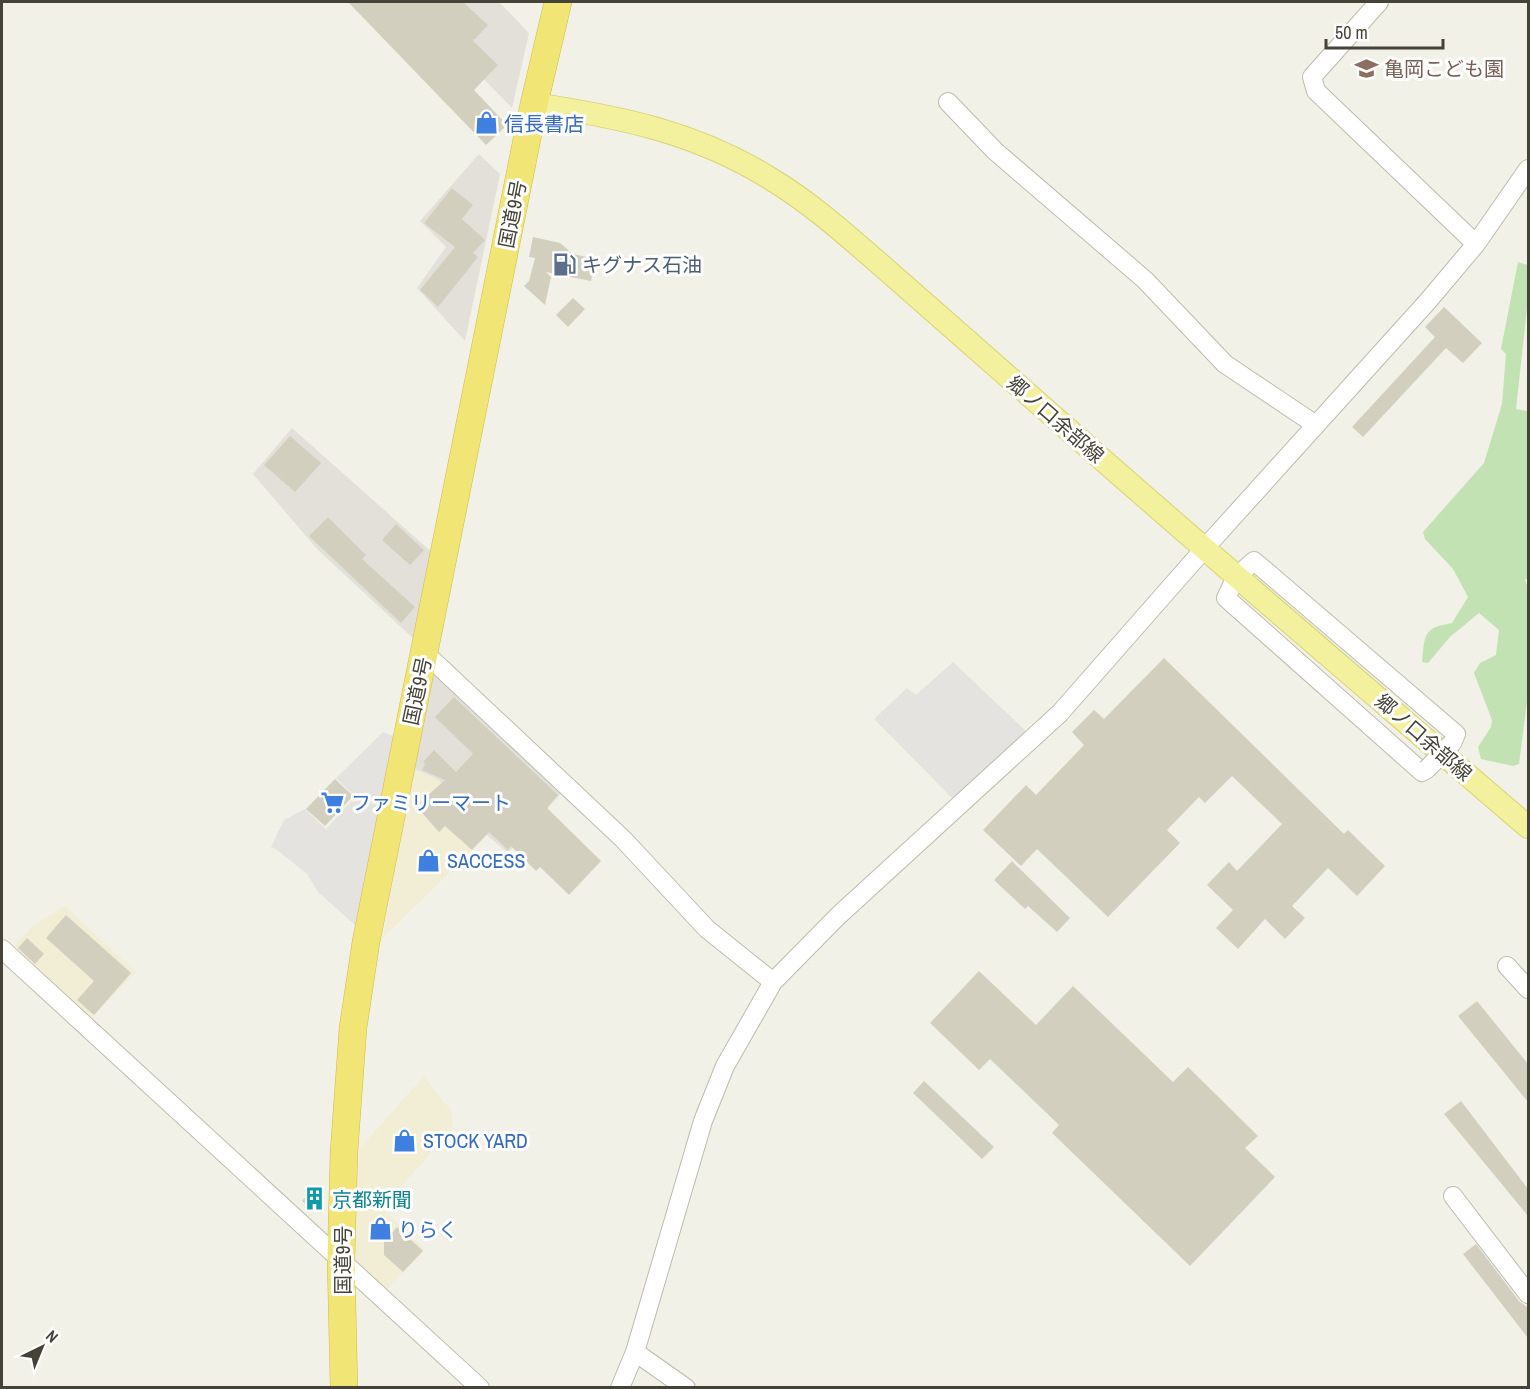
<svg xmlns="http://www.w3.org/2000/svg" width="1530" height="1389" font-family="'Archivo Narrow','Noto Sans JP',sans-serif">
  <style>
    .commercial { fill: #f2edd5 }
    .industrial { fill: #e2e0d9 }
    .green { fill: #c2e2b4 }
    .parking { fill: #e4e3df }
    .building { fill: #d3cfbe }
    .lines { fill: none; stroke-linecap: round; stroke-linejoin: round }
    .minor-casing { stroke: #bdbbab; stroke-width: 20 }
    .major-casing { stroke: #d8d270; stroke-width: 24 }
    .highway-casing { stroke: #cebd46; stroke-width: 28 }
    .minor { stroke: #fff; stroke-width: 18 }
    .major { stroke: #f4f19e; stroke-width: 22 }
    .highway { stroke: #f0e575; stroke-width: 27 }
    .minor-bridge-casing { stroke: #bdbbab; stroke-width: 20; stroke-linecap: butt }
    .minor-bridge { stroke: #fff; stroke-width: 18 }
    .labels { text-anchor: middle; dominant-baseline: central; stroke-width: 6; stroke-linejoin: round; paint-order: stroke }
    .education-label { font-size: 20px; fill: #785e54; stroke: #fff; text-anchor: start }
    .shop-label { font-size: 20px; fill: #366cbe; stroke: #fff; text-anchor: start }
    .street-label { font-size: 20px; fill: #454337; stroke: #fff }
    .service-label { font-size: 20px; fill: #4e5e75; stroke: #fff; text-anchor: start }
    .culture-label { font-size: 20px; fill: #0d838f; stroke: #fff; text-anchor: start }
  </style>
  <rect width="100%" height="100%" fill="#f2f1e8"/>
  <path class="commercial" d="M413,768L439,780L487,835L383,938Z
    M65,906L136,972L91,1019L12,948L33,926Z
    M424,1076L451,1111L453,1121L451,1131L382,1208L425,1250L381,1295L355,1271L359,1149Z"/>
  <path class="industrial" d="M409,2H499L529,33L512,108Z
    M479,154L500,174L465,341L417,288L446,247L420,221Z
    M292,428L436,556L416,641L318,550L253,474Z
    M434,674L442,676L564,790L508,853L487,835L439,780L413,768Z"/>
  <path class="green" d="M1518,262L1528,265V299L1516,409L1528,411V579H1525L1528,589V694L1519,764L1513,766L1481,759L1478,747L1491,727L1492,720L1474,673L1480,663L1496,655L1499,630L1479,613L1450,637L1428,663L1422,662C1425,634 1423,628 1452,623L1468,597L1453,569L1425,539L1423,532L1484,463L1502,404L1506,354L1501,349Z"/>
  <path class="parking" d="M953,662L1027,732L954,800L874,719L907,688L916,695Z
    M383,732L396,737L355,925L318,892L307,874L276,849L271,847L284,820L305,809L326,829L355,797L336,778Z"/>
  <path class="building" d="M348,2H463L488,25L473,41L498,65L474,90L507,125L486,145Z
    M452,188L473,205L462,219L485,240L473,253L478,257L438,307L420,290L455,247L424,223Z
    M533,237L560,243L573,254L596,259L591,281L546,272L551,277L545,305L524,286L529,281L535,258L529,257Z
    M573,298L585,309L568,327L556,315Z
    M1444,307L1482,343L1463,363L1446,348L1363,437L1352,427L1435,337L1425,327Z
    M290,436L321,463L295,492L264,465Z
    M328,517L366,555L362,559L415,607L401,623L309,536Z
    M396,524L424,550L410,565L382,540Z
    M1164,658L1344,834L1348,830L1385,866L1357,896L1328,868L1292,906L1305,918L1285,939L1265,919L1238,949L1216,928L1233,910L1207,885L1229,862L1237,871L1282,824L1232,776L1205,803L1199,797L1167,830L1180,843L1108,917L1037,849L1021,866L983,830L1026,785L1036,795L1084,745L1072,732L1094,710L1104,719Z
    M454,697L558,795L547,808L601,861L569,895L540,867L536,871L511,846L508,850L489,832L472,850L445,826L439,832L416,806L445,780L422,770L425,764L423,762L434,750L456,772L473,754L435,717Z
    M335,779L353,796L325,826L306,809Z
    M1012,861L1070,918L1057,932L1028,906L1025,909L994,880Z
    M66,915L131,973L94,1015L77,1000L94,981L46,938Z
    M27,938L44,954L35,964L18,948Z
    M979,971L1036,1025L1073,986L1173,1082L1188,1067L1258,1136L1245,1148L1275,1177L1190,1266L1052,1133L1059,1125L990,1059L979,1070L930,1023Z
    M1477,1001L1528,1064V1102L1458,1016Z
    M924,1081L994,1147L982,1159L913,1093Z
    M1461,1101L1528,1189V1216L1444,1114Z
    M314,1187L325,1197L313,1211L302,1201Z
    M397,1227L423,1251L403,1272L384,1255V1242Z
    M1476,1244L1519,1301L1528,1308V1338L1463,1254Z"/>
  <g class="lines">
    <defs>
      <path id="minor" d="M1379,2L1312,77L1316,91L1476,244
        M948,102L995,151L1145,280L1225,364L1316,425
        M425,653L623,839L707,929L773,982
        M1427,769L1422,772L1226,598L1236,577L1254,561L1456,734L1452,743
        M2,949L480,1388
        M1507,966L1528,989
        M1453,1196L1528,1294
        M635,1352L686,1388
        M620,1388L635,1352L703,1121L725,1066L773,982L838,916L1060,713L1204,549L1428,301L1476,244L1528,169"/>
      <path id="major" d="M534,104C620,117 696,132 771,179C814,205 851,239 889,272C944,320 999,369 1054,417C1211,556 1370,691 1528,827"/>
      <path id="highway" d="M344,1388L341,1261L344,1152L353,1028L366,942L534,104L558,2"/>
    </defs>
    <use href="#minor" class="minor-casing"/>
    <use href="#major" class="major-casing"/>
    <use href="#highway" class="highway-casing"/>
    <use href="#minor" class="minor"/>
    <use href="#major" class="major"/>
    <use href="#highway" class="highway"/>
    <defs>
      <path id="minor-bridge" d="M1427,769L1452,743"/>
    </defs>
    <use href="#minor-bridge" class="minor-bridge-casing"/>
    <use href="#minor-bridge" class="minor-bridge"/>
  </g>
  <defs>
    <symbol id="school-bare" viewBox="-9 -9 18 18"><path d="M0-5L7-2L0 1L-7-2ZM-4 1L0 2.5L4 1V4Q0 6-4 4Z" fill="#8d6e63" stroke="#fff" stroke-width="2.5" paint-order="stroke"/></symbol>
    <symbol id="shop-bare" viewBox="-9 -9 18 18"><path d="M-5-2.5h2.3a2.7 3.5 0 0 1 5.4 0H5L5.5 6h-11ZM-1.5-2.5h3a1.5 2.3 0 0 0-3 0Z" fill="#3f7fe0" stroke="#fff" stroke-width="2.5" paint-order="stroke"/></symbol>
    <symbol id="fuel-bare" viewBox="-9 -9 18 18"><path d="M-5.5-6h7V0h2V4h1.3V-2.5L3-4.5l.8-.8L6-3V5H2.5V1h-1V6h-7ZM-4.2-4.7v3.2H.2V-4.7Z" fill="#5c6f8a" stroke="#fff" stroke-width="2.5" paint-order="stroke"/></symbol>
    <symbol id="supermarket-bare" viewBox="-9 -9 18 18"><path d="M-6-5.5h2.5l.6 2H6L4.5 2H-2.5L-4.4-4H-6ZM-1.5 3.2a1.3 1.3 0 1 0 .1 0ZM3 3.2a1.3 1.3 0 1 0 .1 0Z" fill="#3f7fe0" stroke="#fff" stroke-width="2.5" paint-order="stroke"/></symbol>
    <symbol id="building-bare" viewBox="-9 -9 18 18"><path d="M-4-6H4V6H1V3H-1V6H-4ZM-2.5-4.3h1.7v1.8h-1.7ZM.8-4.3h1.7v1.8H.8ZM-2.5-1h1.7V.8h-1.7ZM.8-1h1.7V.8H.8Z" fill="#0f9aa8" stroke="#fff" stroke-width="2.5" paint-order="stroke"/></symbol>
  </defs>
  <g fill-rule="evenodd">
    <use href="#school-bare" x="1350" y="52" width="33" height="33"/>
    <use href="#shop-bare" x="470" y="106" width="33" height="33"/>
    <use href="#fuel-bare" x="548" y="248" width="33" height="33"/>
    <use href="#supermarket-bare" x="316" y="786" width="33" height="33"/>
    <use href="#shop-bare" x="412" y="844" width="33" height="33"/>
    <use href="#shop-bare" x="388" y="1124" width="33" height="33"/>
    <use href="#building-bare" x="298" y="1182" width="33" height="33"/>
    <use href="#shop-bare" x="364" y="1212" width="33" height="33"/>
  </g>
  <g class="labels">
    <g class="education-label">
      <text x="1384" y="68">亀岡こども園</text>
    </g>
    <g class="shop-label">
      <text x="504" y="123">信長書店</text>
      <text x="351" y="802">ファミリーマート</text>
      <text x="447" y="860">SACCESS</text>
      <text x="423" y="1140">STOCK YARD</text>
      <text x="398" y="1229">りらく</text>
    </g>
    <g class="street-label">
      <text transform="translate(512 214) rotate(-79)">国道9号</text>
      <text transform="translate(1056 419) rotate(41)">郷ノ口余部線</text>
      <text transform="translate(417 691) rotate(-78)">国道9号</text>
      <text transform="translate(1424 737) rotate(41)">郷ノ口余部線</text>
      <text transform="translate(342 1260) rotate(-90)">国道9号</text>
    </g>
    <g class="service-label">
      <text x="582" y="264">キグナス石油</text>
    </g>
    <g class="culture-label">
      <text x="332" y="1199">京都新聞</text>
    </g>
  </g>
  <rect width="1530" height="1389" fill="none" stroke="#454337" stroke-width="6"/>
  <g transform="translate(42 1347) rotate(43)" stroke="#ffffff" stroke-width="4.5" paint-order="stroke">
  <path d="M0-4.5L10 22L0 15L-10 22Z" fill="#454337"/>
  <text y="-9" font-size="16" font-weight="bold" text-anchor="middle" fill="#454337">N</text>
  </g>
  <path d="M1326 39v9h117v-9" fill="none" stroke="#454337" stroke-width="3"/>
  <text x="1335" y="39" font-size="18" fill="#454337" stroke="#ffffff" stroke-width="4.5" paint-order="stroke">50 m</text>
</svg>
